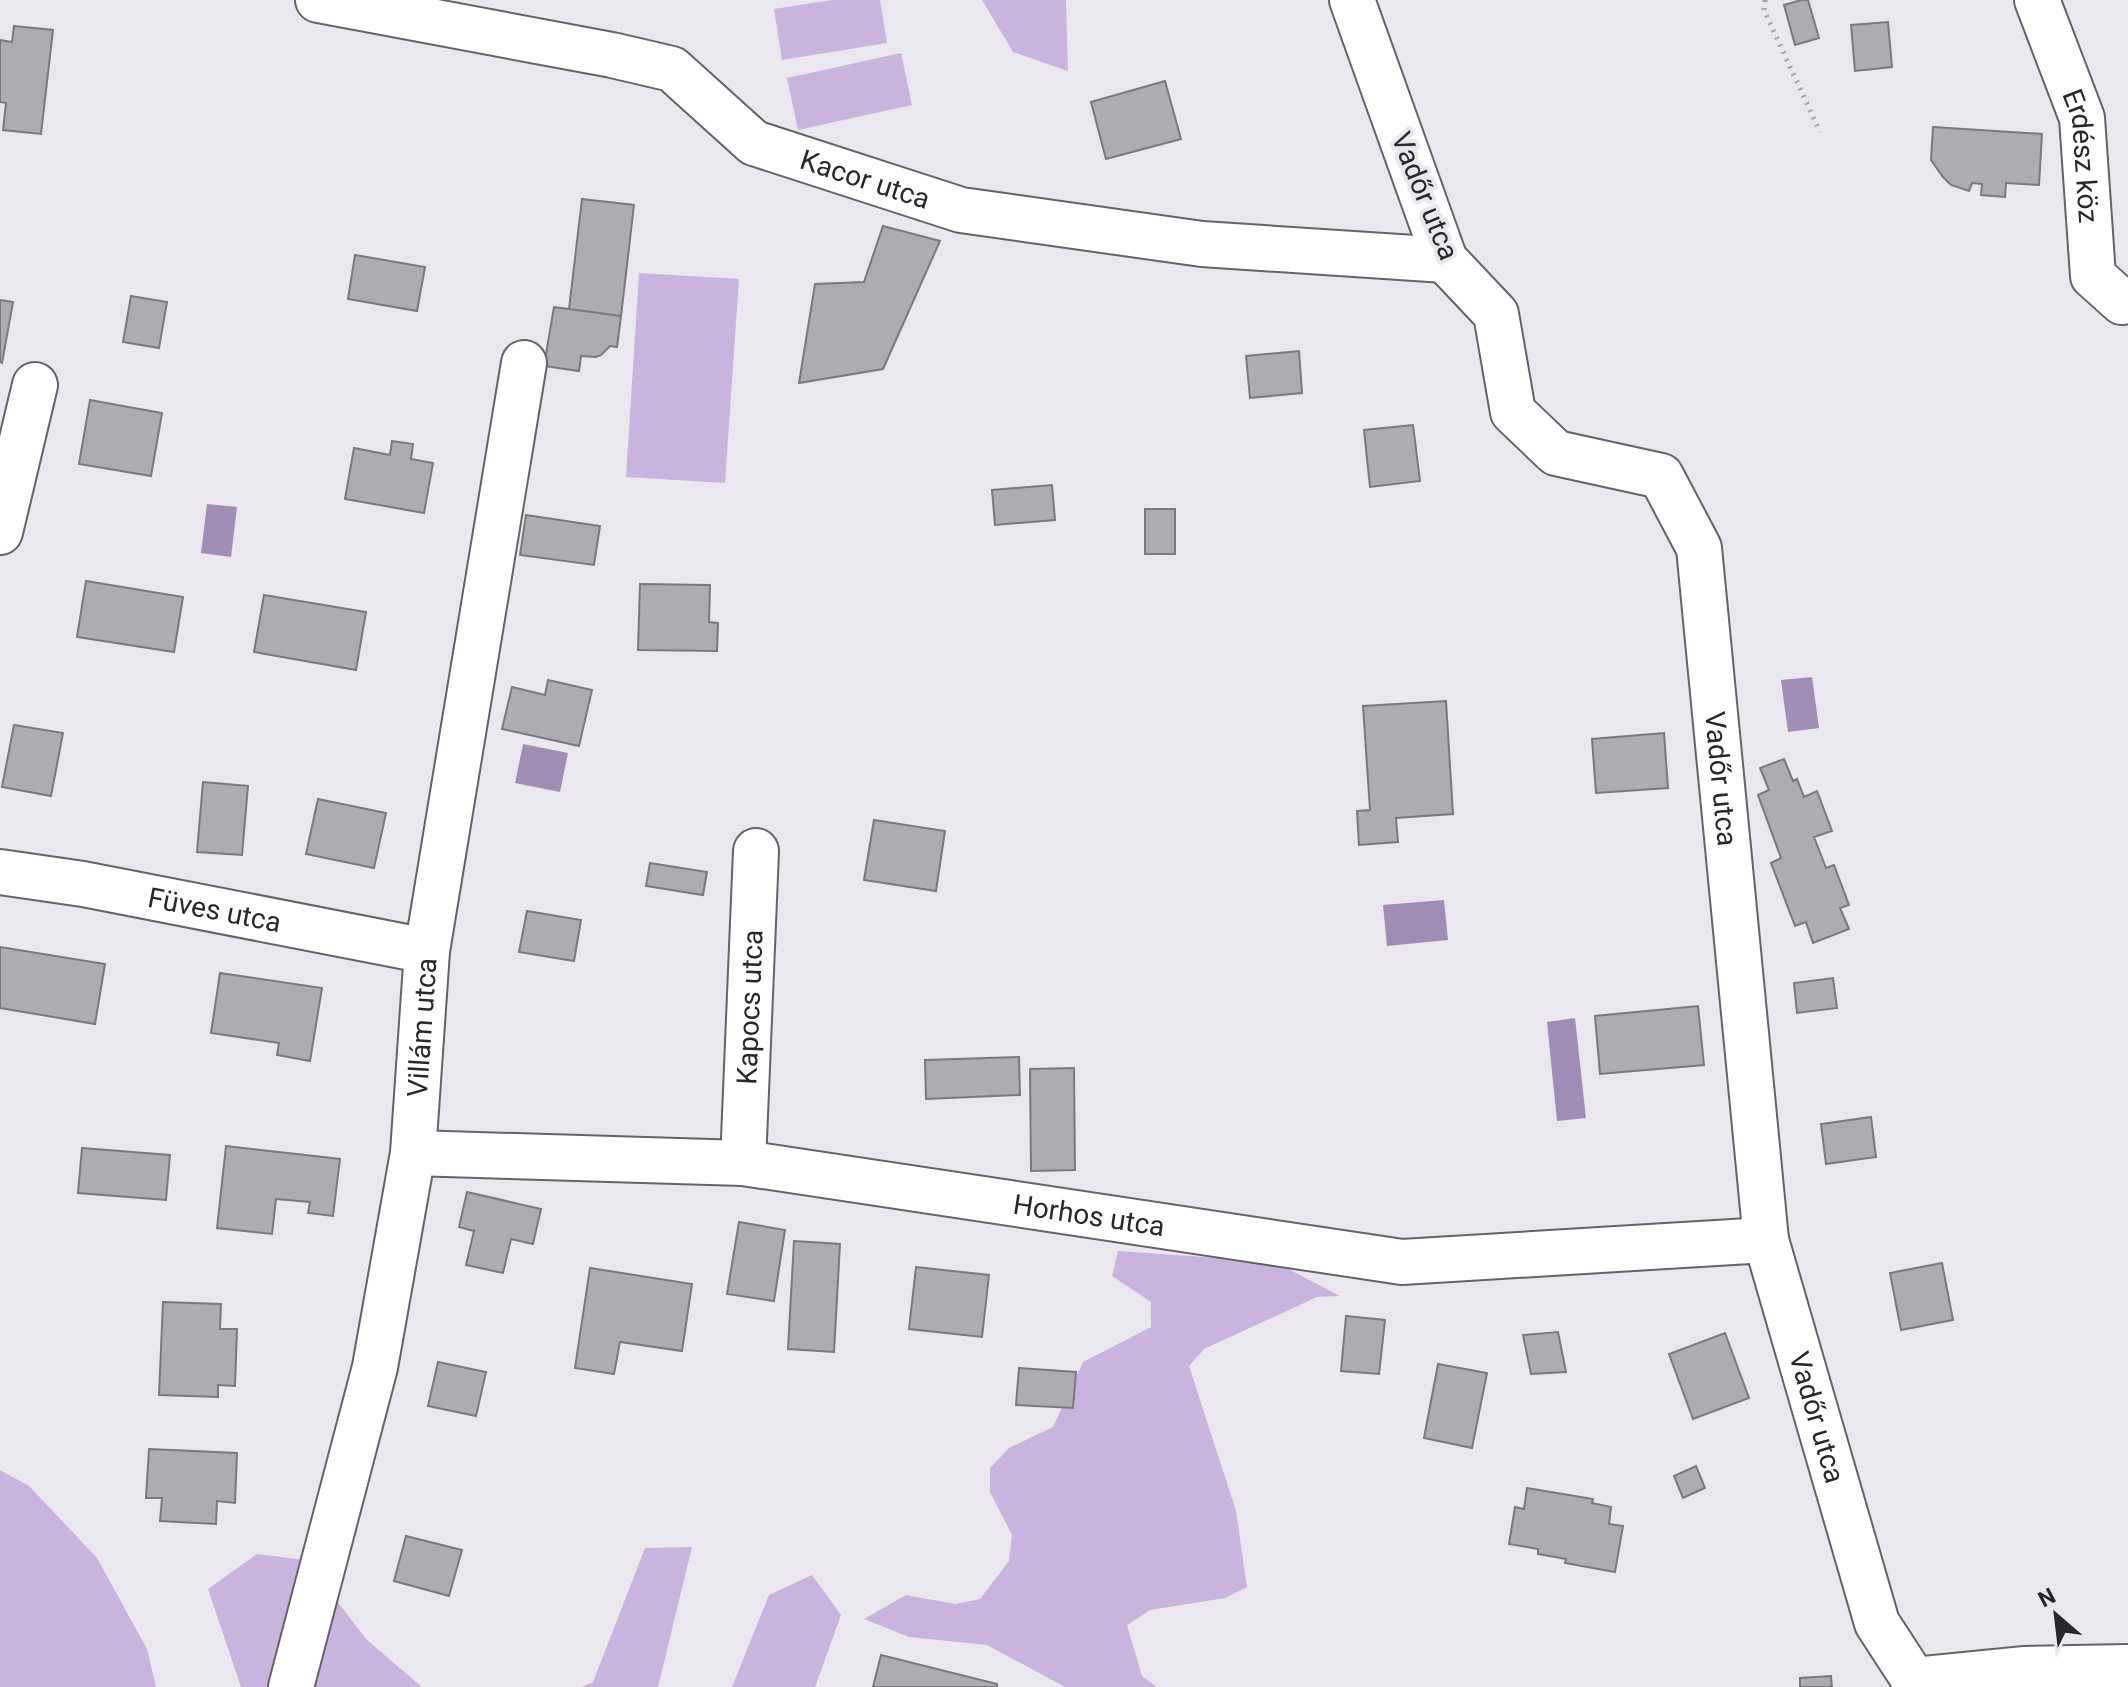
<svg xmlns="http://www.w3.org/2000/svg" width="2128" height="1687" font-family="Roboto,sans-serif">
  <style>
    .green { fill: #cab4de }
    .water { fill: #a18cb5 }
    .building { fill: #aeabb2; stroke: #7b787e; stroke-width: 2 }
    .lines { fill: none; stroke-linecap: round; stroke-linejoin: round }
    .minor-casing { stroke: #656268; stroke-width: 48 }
    .path { stroke: #a7a4aa; stroke-width: 5; stroke-dasharray: 2 6; stroke-linecap: butt }
    .minor { stroke: #fff; stroke-width: 44 }
    .labels { text-anchor: middle; dominant-baseline: central; stroke-width: 8; stroke-linejoin: round; paint-order: stroke }
    .street-label { font-size: 28px; fill: #29272a; stroke: #ebe7ee }
  </style>
  <rect width="100%" height="100%" fill="#ebe7ee"/>
  <path class="green" d="M832,0H880L887,43L782,60L774,9Z
    M982,0H1066L1068,71L1013,52Z
    M901,53L912,105L798,130L787,78Z
    M639,273L739,279L725,483L626,477Z
    M1118,1251L1275,1262L1340,1296L1317,1297L1204,1349L1189,1366L1236,1511L1247,1587L1225,1598L1150,1610L1127,1625L1142,1676L1157,1687H1065L987,1645L909,1637L864,1619L906,1595L955,1604L980,1599L1009,1561L1012,1535L990,1492V1468L1009,1448L1053,1427L1083,1362L1151,1327V1302L1112,1276Z
    M0,1470L29,1486L97,1558L147,1649L156,1687H0Z
    M692,1547L658,1687H582L593,1682L645,1548Z
    M257,1554L305,1560L367,1640L422,1687H241L208,1589Z
    M812,1575L841,1615L815,1687H732L769,1595Z"/>
  <path class="water" d="M207,504L237,507L231,557L201,553Z
    M1812,677L1819,728L1788,732L1781,680Z
    M523,744L568,753L560,792L515,783Z
    M1444,900L1448,940L1387,946L1383,905Z
    M1575,1018L1586,1118L1557,1121L1547,1022Z"/>
  <path class="building" d="M1801,0H1808L1819,38L1795,45L1784,5Z
    M1888,22L1892,67L1855,71L1851,25Z
    M14,26L53,30L41,134L3,130L6,103L0,102V40L12,42Z
    M1165,81L1181,139L1106,159L1091,102Z
    M1933,127L2042,134L2039,185L2006,183L2005,197L1981,195L1982,184L1972,183L1969,191L1951,185L1943,177L1931,160Z
    M582,199L634,205L621,316L569,309Z
    M883,226L940,241L883,369L799,383L815,284L864,282Z
    M355,255L425,267L417,311L348,299Z
    M131,296L167,302L159,348L123,342Z
    M0,300L13,302L2,363L0,362Z
    M554,307L621,316L617,347L610,346L601,355L596,357L581,356L579,371L544,366Z
    M1299,351L1302,393L1250,398L1246,356Z
    M90,400L162,413L151,476L79,464Z
    M1413,425L1420,481L1370,487L1364,430Z
    M392,441L413,444L411,459L433,463L424,513L345,499L354,448L390,455Z
    M1052,485L1055,520L995,525L992,490Z
    M1145,509H1175V554H1145Z
    M526,515L600,526L594,565L520,555Z
    M86,581L183,597L174,652L77,637Z
    M640,584L710,585L709,622L718,623L717,651L638,650Z
    M264,595L366,612L356,670L254,652Z
    M548,680L592,690L579,746L502,729L512,687L545,695Z
    M1446,701L1453,814L1396,818L1398,842L1359,845L1357,811L1370,810L1363,706Z
    M14,725L63,733L51,796L2,787Z
    M1664,733L1668,788L1596,793L1592,739Z
    M1784,759L1793,781L1797,779L1804,797L1817,791L1832,831L1814,837L1826,868L1834,865L1849,905L1840,908L1849,929L1813,943L1806,922L1795,926L1771,863L1781,858L1758,795L1769,790L1760,768Z
    M203,782L248,786L242,855L197,852Z
    M318,799L386,813L374,868L306,854Z
    M874,820L945,831L936,891L864,880Z
    M650,863L707,872L703,895L646,886Z
    M527,911L581,920L574,961L519,952Z
    M0,947L105,964L95,1024L0,1008Z
    M220,973L322,988L310,1061L277,1055L279,1043L211,1033Z
    M1833,978L1837,1008L1797,1013L1794,983Z
    M1698,1006L1704,1065L1600,1074L1595,1016Z
    M1019,1057L1020,1095L926,1099L925,1060Z
    M1074,1068L1075,1170L1031,1171L1030,1069Z
    M1871,1117L1876,1157L1826,1164L1821,1124Z
    M226,1146L340,1159L333,1216L308,1213L310,1202L276,1199L272,1234L217,1228Z
    M82,1148L170,1155L166,1200L78,1193Z
    M467,1192L541,1209L533,1244L511,1239L503,1273L466,1265L474,1231L459,1227Z
    M739,1222L785,1230L774,1301L727,1294Z
    M794,1241L840,1244L834,1352L788,1349Z
    M1942,1263L1953,1320L1901,1330L1890,1273Z
    M916,1267L989,1275L982,1337L909,1329Z
    M590,1268L692,1284L682,1351L620,1342L614,1374L575,1368Z
    M163,1302L221,1304L220,1329H237L235,1386L218,1385V1397L159,1395Z
    M1346,1316L1385,1320L1379,1374L1341,1371Z
    M1558,1332L1566,1372L1531,1374L1523,1335Z
    M1725,1333L1749,1398L1693,1419L1669,1354Z
    M438,1362L486,1372L476,1416L428,1406Z
    M1438,1364L1487,1373L1472,1448L1424,1438Z
    M1019,1368L1076,1372L1073,1408L1016,1405Z
    M149,1449L237,1453L235,1503L217,1501L216,1524L160,1521L162,1498H146Z
    M1696,1466L1705,1488L1683,1498L1674,1476Z
    M1527,1488L1593,1499L1592,1503L1611,1507L1609,1524L1623,1526L1615,1572L1565,1563L1566,1559L1538,1554V1549L1509,1544L1515,1507L1524,1509Z
    M406,1536L462,1550L449,1596L394,1581Z
    M881,1655L997,1684V1687H873Z
    M1831,1676L1832,1687H1800V1678Z"/>
  <g class="lines">
    <defs>
      <g id="minor">
        <path id="s1" d="M318,0L612,55L672,69L754,143L961,210L1202,244L1445,260"/>
        <path id="s2" d="M1352,0L1445,260L1496,314L1513,412L1556,453L1661,476L1699,548L1766,1240L1877,1623L1914,1680L1915,1687"/>
        <path id="s3" d="M2037,0L2082,118L2093,276L2122,302L2128,301"/>
        <path d="M0,532L35,385"/>
        <path id="s4" d="M0,872L83,884L427,951"/>
        <path id="s5" d="M413,1153L743,1163L1402,1262L1766,1240"/>
        <path id="s6" d="M743,1163L756,851"/>
        <path d="M1914,1680L2025,1669L2128,1667"/>
        <path id="s7" d="M291,1687L375,1367L413,1153L427,951L524,363"/>
      </g>
    </defs>
    <use href="#minor" class="minor-casing"/>
    <path class="path" d="M1765,0L1764,10L1820,132"/>
    <use href="#minor" class="minor"/>
  </g>
  <g class="labels">
    <g class="street-label">
      <text stroke="none"><textPath href="#s3" startOffset="164">Erdész köz</textPath></text>
      <text stroke="none"><textPath href="#s1" startOffset="588">Kacor utca</textPath></text>
      <text transform="translate(1425 196) rotate(68)">Vadőr utca</text>
      <text stroke="none"><textPath href="#s2" startOffset="930">Vadőr utca</textPath></text>
      <text stroke="none"><textPath href="#s4" startOffset="218">Füves utca</textPath></text>
      <text stroke="none"><textPath href="#s6" startOffset="156">Kapocs utca</textPath></text>
      <text stroke="none"><textPath href="#s7" startOffset="674">Villám utca</textPath></text>
      <text stroke="none"><textPath href="#s5" startOffset="680">Horhos utca</textPath></text>
      <text stroke="none"><textPath href="#s2" startOffset="1578">Vadőr utca</textPath></text>
    </g>
  </g>
  <g transform="translate(2056 1615) rotate(332)" stroke="#ebe7ee" stroke-width="6" paint-order="stroke">
  <path d="M0-6L14 30L0 20L-14 30Z" fill="#29272a"/>
  <text y="-12" font-size="22" font-weight="bold" text-anchor="middle" fill="#29272a">N</text>
  </g>
</svg>
